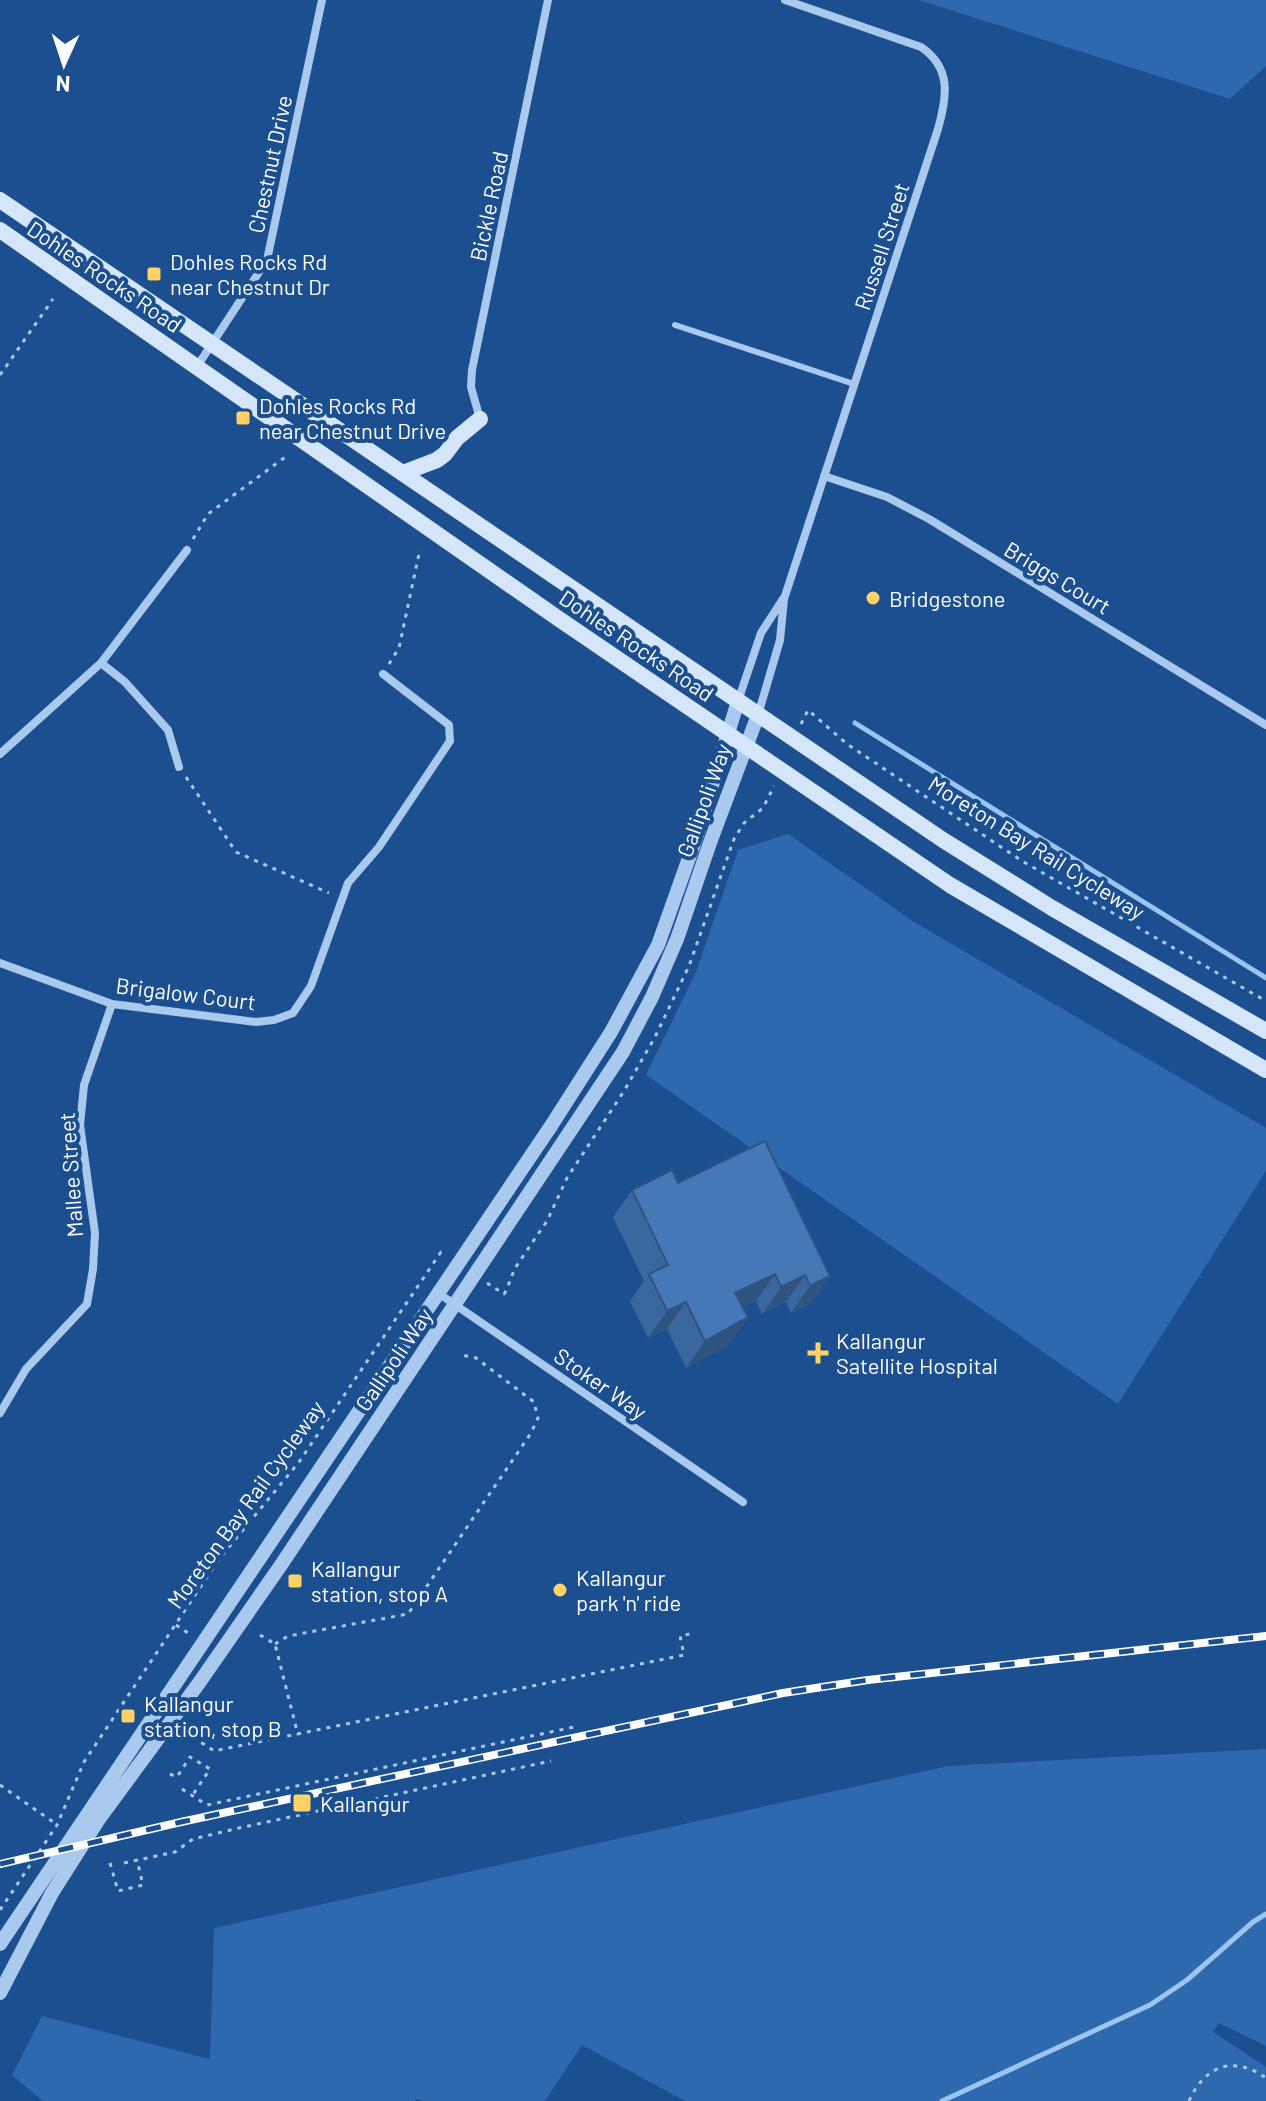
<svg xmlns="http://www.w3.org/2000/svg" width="1266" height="2101" font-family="Barlow,sans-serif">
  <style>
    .green { fill: #2e69ad }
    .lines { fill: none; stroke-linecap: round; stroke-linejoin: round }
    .stream { stroke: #9cc4f0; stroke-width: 5 }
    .path { stroke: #a9c9ee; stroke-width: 3; stroke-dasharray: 4 6; stroke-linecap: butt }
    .service { stroke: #a9c9ee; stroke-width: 6 }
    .minor { stroke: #a9c9ee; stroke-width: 8 }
    .tertiary { stroke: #a9c9ee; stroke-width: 14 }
    .secondary { stroke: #d6e6fa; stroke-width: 16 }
    .rail-casing { stroke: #fff; stroke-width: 8 }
    .rail { stroke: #1b4f8f; stroke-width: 5; stroke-dasharray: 15; stroke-linecap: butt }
    .wall { fill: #3a679d }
    .shaded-wall { fill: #305480 }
    .building { fill: #4478b7; stroke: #305480; stroke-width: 2 }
    .poi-dot { fill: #ffd166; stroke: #1b4f8f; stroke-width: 3 }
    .labels { text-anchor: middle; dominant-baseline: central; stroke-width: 8; stroke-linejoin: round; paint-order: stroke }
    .street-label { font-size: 22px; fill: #fff; stroke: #1b4f8f }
    .poi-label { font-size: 22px; fill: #fff; stroke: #1b4f8f; text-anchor: start }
  </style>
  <rect width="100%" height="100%" fill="#1b4f8f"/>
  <path class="green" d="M919,0H1266V66L1230,99Z
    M788,834L914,922L1266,1128V1171L1118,1404L646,1075L696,972L738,850Z
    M1266,1749V2046L1219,2023L1213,2032L1266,2067V2101H685L582,2045L545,2101H422L417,2099L415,2101H43L12,2075L42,2016L210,2059L214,1928L948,1766Z"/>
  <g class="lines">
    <path class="stream" d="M855,723L1266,978
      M942,2101L1150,2005L1187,1980L1253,1922L1266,1914"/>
    <path class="path" d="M0,375L53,299
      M193,539L208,514L288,455
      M389,664L399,648L420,549
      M801,724L808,710L847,744L1022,861L1266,1001
      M186,777L236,852L329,893
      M487,1283L504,1294L506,1291L515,1268L547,1221L567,1178L624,1091L655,1037L689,966L734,839L744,823L763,808L774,786
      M176,1625L191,1635
      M260,1635L275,1644L298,1735
      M275,1644L288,1636L408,1614L531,1433L538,1418L534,1402L476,1358L462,1355
      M193,1737L214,1751L684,1655L680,1636L695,1633
      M170,1774L177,1777L190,1757L210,1769L192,1796
      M0,1785L56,1824
      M182,1789L207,1805L574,1727
      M110,1863L118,1891L143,1885L137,1860
      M124,1863L175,1852L193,1839L239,1828L551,1761
      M0,1910L57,1825L84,1762L219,1559L299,1462L441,1252L444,1254
      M1189,2101C1205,2065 1234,2055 1266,2078"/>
    <path class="service" d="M675,325L854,384"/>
    <path class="minor" d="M198,365L267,260L322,0
      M480,419L471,387L472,370L548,0
      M824,476L887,497L929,519L1266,725
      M101,663L125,682L168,730L179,767
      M738,701L761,633L783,599
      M758,715L780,640L784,599L938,129C947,97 952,68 921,47L785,0
      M0,754L101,663L187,550
      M0,963L112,1004L256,1022L274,1020L293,1013L311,986L348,883L379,847L450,741L449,725L383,674
      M438,1293L743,1502
      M0,1413L26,1369L87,1304L93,1269L95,1233L80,1125L84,1085L112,1004"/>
    <path class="tertiary" d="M0,1944L551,1126L611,1032L658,945L695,841L738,701
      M0,1993L52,1893L99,1819L199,1683L281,1565L623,1052L652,997L677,939L711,840L758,715"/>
    <path class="secondary" d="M0,200L943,840L1052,908L1266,1031
      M0,230L559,619L950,885L1266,1070
      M403,473L437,460L445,454L457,438L480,419"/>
    <defs>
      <path id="rail" d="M0,1864L181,1822L783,1693L868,1680L1266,1636"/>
    </defs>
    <use href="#rail" class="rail-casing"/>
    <use href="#rail" class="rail"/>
  </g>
  <path class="wall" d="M678,1183L830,1276L811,1303L791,1313L786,1302L762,1314L756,1301L743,1307L748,1317L728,1345L686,1368L667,1329L648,1338L630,1301L644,1281L613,1217L632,1190Z"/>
  <path class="shaded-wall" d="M775,1274L756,1301L716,1320L735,1293Z
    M805,1275L786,1302L762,1314L781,1287Z
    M830,1276L811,1303L791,1313L810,1286Z
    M686,1302L667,1329L648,1338L667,1311Z
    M748,1317L728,1345L686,1368L705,1341Z"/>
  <path class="building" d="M765,1141L830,1276L810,1286L805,1275L781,1287L775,1274L735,1293L748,1317L705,1341L686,1302L667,1311L649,1274L668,1265L632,1190L672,1170L678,1183Z"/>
  <g class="poi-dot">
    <rect x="146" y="266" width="16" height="16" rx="4"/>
    <rect x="235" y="410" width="16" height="16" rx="4"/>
    <circle cx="873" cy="598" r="8"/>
    <path d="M814 1341h8v8h8v8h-8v8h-8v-8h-8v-8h8z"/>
    <rect x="287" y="1573" width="16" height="16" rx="4"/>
    <circle cx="560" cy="1590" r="8"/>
    <rect x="120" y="1708" width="16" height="16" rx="4"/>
    <rect x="292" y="1793" width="20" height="20" rx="4"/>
  </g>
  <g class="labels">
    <g class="street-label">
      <text transform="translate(269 164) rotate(-78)">Chestnut Drive</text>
      <text transform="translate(488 206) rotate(-78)">Bickle Road</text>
      <text transform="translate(881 246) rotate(-72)">Russell Street</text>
      <text transform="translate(105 276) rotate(34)">Dohles Rocks Road</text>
      <text transform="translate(1058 577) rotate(31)">Briggs Court</text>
      <text transform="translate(637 645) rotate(34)">Dohles Rocks Road</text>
      <text transform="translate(703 800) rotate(-70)">Gallipoli Way</text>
      <text transform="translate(1037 847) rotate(32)">Moreton Bay Rail Cycleway</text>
      <text transform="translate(186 993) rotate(7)">Brigalow Court</text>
      <text transform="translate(70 1175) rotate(-94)">Mallee Street</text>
      <text transform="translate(393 1359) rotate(-56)">Gallipoli Way</text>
      <text transform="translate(601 1383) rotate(35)">Stoker Way</text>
      <text transform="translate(245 1504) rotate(-54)">Moreton Bay Rail Cycleway</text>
    </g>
    <g class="poi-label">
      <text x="170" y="261">Dohles Rocks Rd<tspan x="170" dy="25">near Chestnut Dr</tspan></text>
      <text x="259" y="405">Dohles Rocks Rd<tspan x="259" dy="25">near Chestnut Drive</tspan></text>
      <text x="889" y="598">Bridgestone</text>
      <text x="836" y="1340">Kallangur<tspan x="836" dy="25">Satellite Hospital</tspan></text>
      <text x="311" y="1568">Kallangur<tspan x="311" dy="25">station, stop A</tspan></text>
      <text x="576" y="1577">Kallangur<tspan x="576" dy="25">park 'n' ride</tspan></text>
      <text x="144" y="1703">Kallangur<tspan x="144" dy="25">station, stop B</tspan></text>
      <text x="320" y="1803">Kallangur</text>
    </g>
  </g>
  <g transform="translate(64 64) rotate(183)" stroke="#1b4f8f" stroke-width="6" paint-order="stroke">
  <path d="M0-6L14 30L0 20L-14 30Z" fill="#ffffff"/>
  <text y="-12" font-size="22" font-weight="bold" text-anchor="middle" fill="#ffffff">N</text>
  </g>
</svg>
